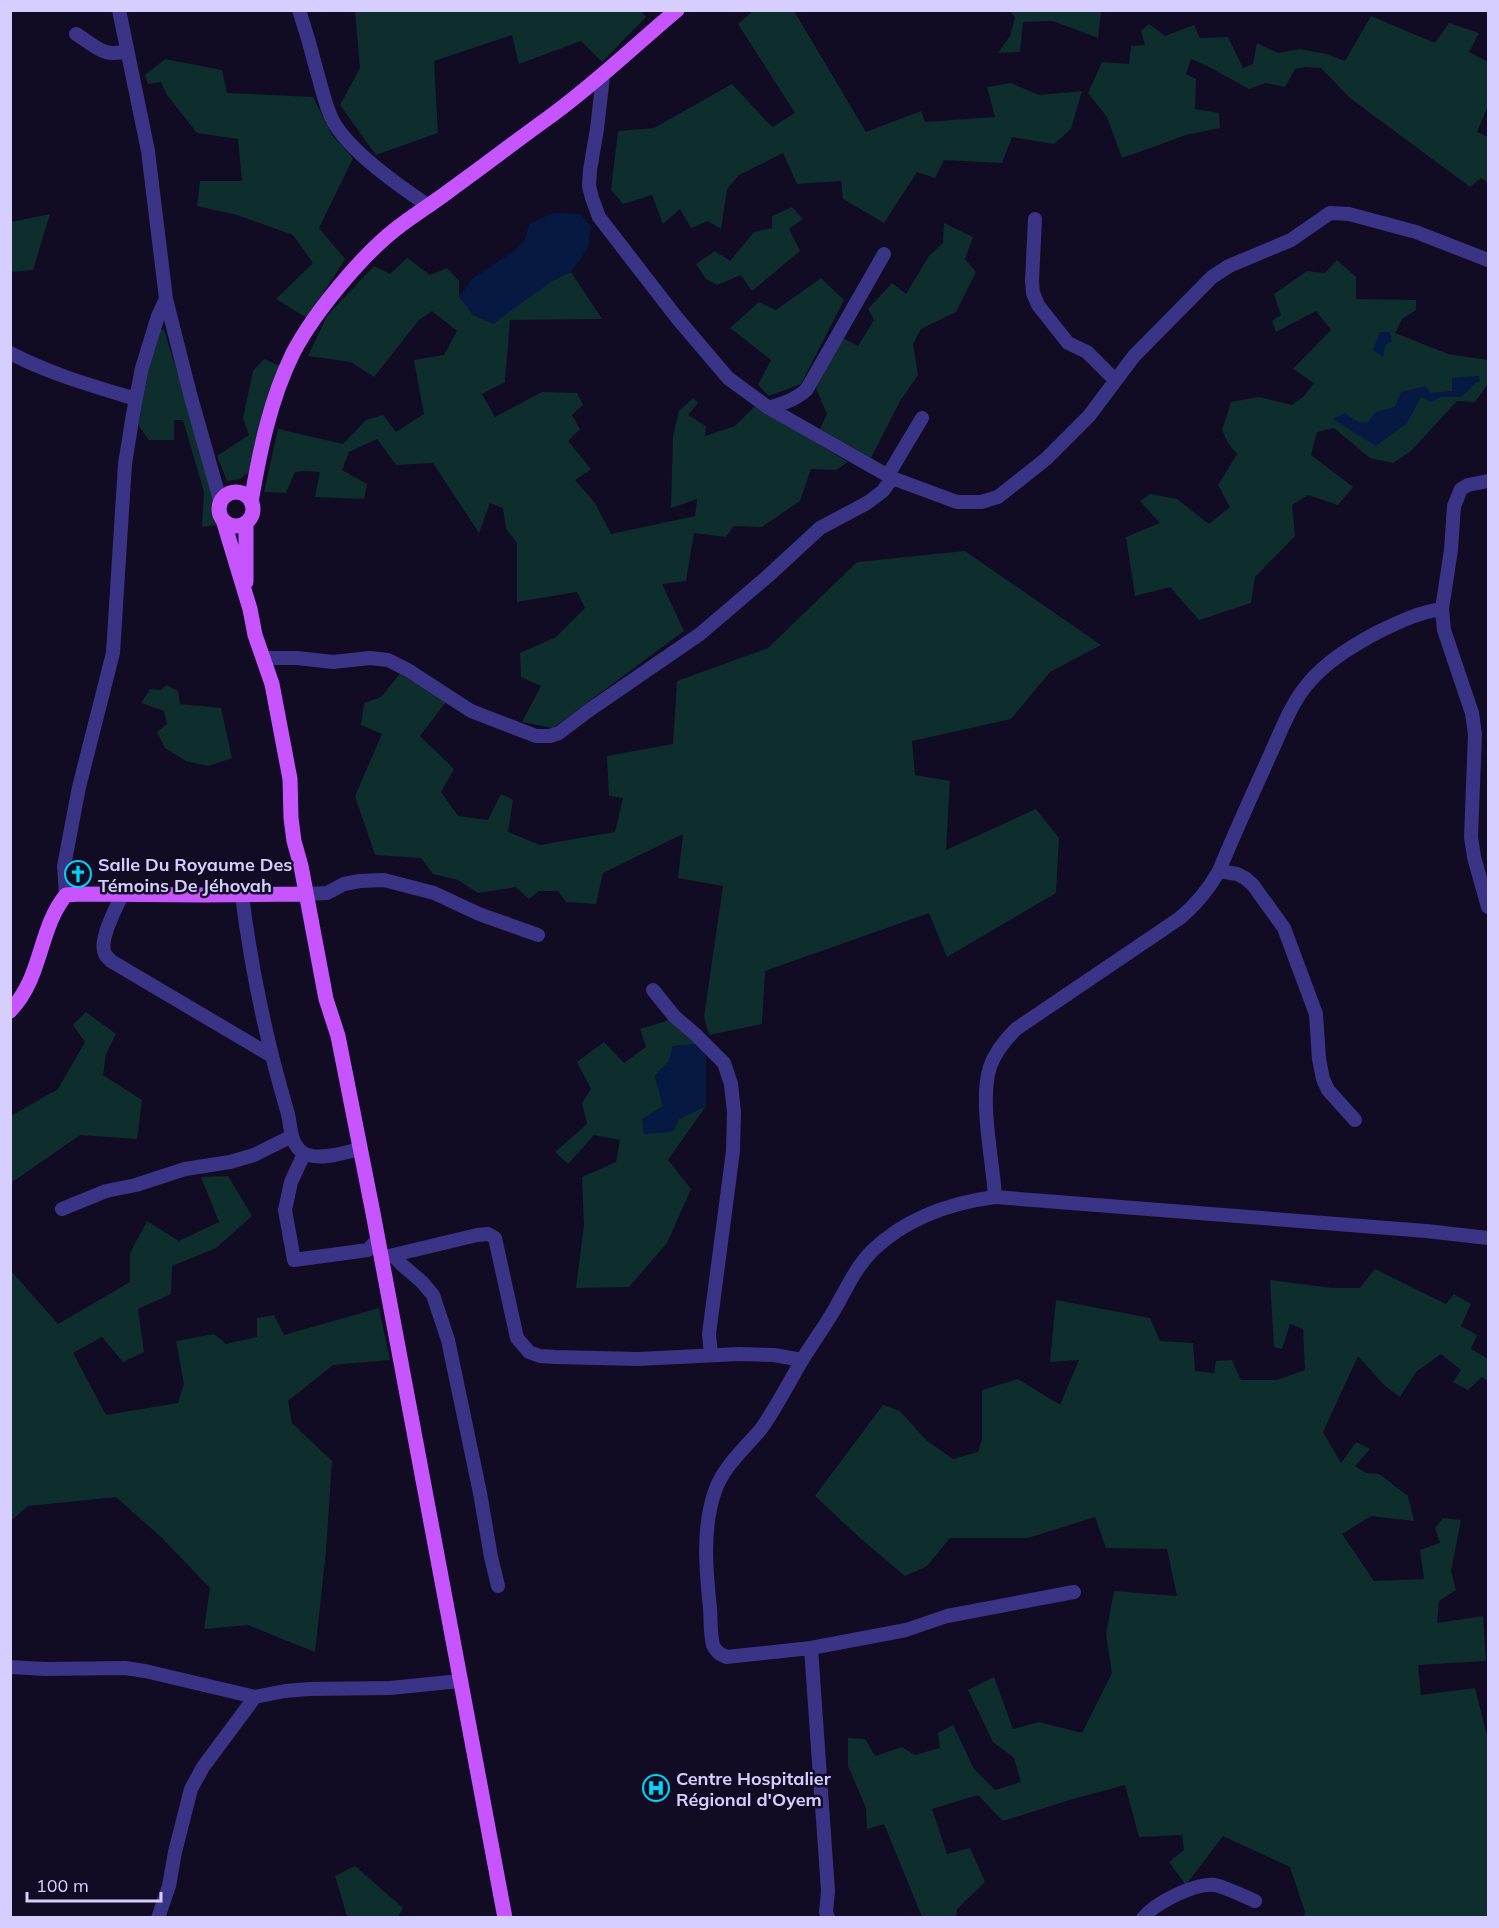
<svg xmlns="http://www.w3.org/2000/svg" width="1499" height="1928" font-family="Mulish,sans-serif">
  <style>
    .green { fill: #0e2d2d }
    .water { fill: #051942 }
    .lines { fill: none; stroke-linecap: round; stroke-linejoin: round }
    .minor { stroke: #3a3386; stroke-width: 14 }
    .major { stroke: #c755ff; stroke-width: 15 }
    .labels { text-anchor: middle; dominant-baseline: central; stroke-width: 5; stroke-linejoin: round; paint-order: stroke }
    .poi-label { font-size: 18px; font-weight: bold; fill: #d6ceff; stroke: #110c23; text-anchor: start }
  </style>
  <rect width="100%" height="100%" fill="#110c23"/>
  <path class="green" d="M641,11L646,17L602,62L581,41L519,64L512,35L434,61L438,133L376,155L340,105L360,68L355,11Z
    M753,11H794L866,132L921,111L925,122L995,117L987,87L1011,83L1039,95L1082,91L1071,129L1054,144L1012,137L1002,163L944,160L935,178L917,172L884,223L843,199L841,181L797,184L783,153L739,175L727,189L721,229L708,221L691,228L680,209L663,224L652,195L623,204L611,190L618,131L654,128L732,84L772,127L795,113L738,24Z
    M1010,11H1101L1098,38L1053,21L1023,22L1020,52L998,53L1010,36L1015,18Z
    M1371,16L1435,43L1449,23L1479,33L1469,52L1488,62V106L1477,132L1488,137V183L1481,178L1470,187L1350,98L1321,68L1305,67L1295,69L1285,87L1266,83L1249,89L1207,66L1191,59L1186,74L1196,79L1195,109L1219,113L1220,128L1186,135L1122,158L1107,117L1088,93L1102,62L1129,64L1131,46L1145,45L1141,31L1149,24L1165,36L1194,25L1200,38L1228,37L1243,68L1253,64L1257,43L1278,53L1300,49L1326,54L1345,61Z
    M165,59L222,70L227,93L313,97L332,135L353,158L319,228L345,259L307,318L276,299L313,263L293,235L237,215L197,206L200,181H242L238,139L197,133L167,95L161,82L148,84L145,75Z
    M792,207L803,219L789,229L800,251L752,291L741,275L717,285L706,279L696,264L715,251L730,261L754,232L772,228V216Z
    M50,214L33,270L11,272V222Z
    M944,223L973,237L965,259L976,272L956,312L921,329L913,344L918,375L900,401L871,458L820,429L827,414L816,388L843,338L858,346L874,320L868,309L892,283L906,294L929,256L943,243Z
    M407,258L430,275L447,268L459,281V297L552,281L571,272L602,319L510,320L505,382L482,394L495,417L542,392L577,393L583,405L572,415L580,429L568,441L591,469L575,480L595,503L611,534L695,516L697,499L671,508L673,436L679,411L693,398L698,403L688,415L706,426L705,436L735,426L755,406L848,462L836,470L811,469L800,501L762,527L734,526L726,537L694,533L686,581L662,584L684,631L553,728L522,722L541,686L521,677L520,653L556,637L585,608L577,592L517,602V543L506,529L503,508L490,503L479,533L433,463L396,465L377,439L349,452L342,470L367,484L364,499L315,497L320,472L306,471L295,472L286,493L264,492L278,429L343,444L366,420L383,415L396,432L424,414L414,360L444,355L457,331L432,311L419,320L374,377L351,362L308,356L327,316L374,266L390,274Z
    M1337,260L1356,277V299L1416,300V310L1402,319L1395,333L1448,354L1488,360V385H1487L1475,402L1457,401L1411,451L1393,463L1370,458L1334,428L1317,432L1311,455L1353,487L1338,505L1308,495L1292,505L1295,536L1255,577L1251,603L1199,620L1170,587L1135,596L1126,537L1160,523L1140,501L1150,494L1177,499L1209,524L1230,507L1218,485L1237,454L1228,443L1222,430L1231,402L1259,397L1292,405L1304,396L1314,383L1293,369L1331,330L1316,311L1276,332L1272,321L1281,315L1274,294L1307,271L1325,273Z
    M821,278L844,300L801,384L769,396L758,385L771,360L730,328L759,302L776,310Z
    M159,329L164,330L225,524L202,527L204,492L183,420H174V440H149L138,425L149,369Z
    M264,359L283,367L254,468L240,479L227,481L217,456L249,435L243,418L253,371Z
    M965,551L1101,645L1050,672L1011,719L912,741L915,775L950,781L946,850L1036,809L1059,838L1056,893L947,957L929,913L765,971L762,1024L709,1035L704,1017L723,886L678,878L683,834L603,873L596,904L566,902L558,891H539L529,899L516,887L478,893L458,880L433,874L421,858L375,855L355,796L382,734L361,725L364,703L381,697L402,671L446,702L420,736L454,769L441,792L458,816L488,820L501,794L513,800L508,832L540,845L615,832L623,798L609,796L607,756L673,744L677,681L768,648L857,562Z
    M166,685L178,691L180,704L221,708L232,758L208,766L186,761L165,748L157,732L167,724L164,711L141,703L150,689L161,690Z
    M86,1012L116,1034L106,1054L103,1075L142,1100L137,1139L80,1135L11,1183V1116L58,1089L85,1042L73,1025Z
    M669,1020L699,1044L673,1046L669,1061L655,1076L663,1106L679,1119L706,1106L668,1160L691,1189L667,1243L629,1287L576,1288L584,1225L582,1177L616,1162L620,1140L594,1135L568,1164L555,1152L587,1124L582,1103L591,1089L577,1062L604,1042L624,1063L646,1047L640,1029Z
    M228,1176L252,1216L216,1248L172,1266L171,1294L138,1309L144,1352L123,1362L102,1337L73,1353L106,1415L178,1403L184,1384L176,1341L214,1334L226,1344L257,1337V1318L274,1315L284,1335L379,1308L390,1360L333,1365L288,1401L292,1423L332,1461L326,1551L315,1652L248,1625L204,1629L210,1588L161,1537L116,1497L28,1506L11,1521V1271L58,1324L130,1282V1253L147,1221L179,1241L219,1222L201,1177Z
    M1375,1269L1446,1304L1454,1294L1471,1304L1461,1326L1477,1335L1471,1349L1488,1359V1381L1482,1377L1468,1390L1453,1382L1461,1370L1441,1354L1416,1372L1400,1397L1384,1385L1358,1356L1323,1432L1341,1463L1356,1442L1370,1449L1355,1466L1366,1473L1379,1474L1408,1496L1414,1521L1371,1516L1342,1534L1374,1581L1424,1579L1420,1550L1440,1543L1435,1528L1443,1518L1461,1520L1451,1571L1456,1590L1439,1601L1437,1623L1483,1616L1486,1661L1418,1665L1421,1695L1475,1688L1488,1740V1917H1303L1305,1912L1290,1867L1223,1836L1186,1885L1169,1862L1184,1850L1182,1835L1139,1837L1125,1785L1073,1799L1003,1821L978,1795L932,1809L947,1854L970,1848L985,1882L957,1909L956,1917H922L884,1824L867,1829L866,1808L848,1766V1738L865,1739L875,1756L902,1747L915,1755L940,1748L938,1733L953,1725L974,1769L995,1790L1021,1782L1014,1758L993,1742L968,1690L994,1677L1013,1729L1039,1722L1082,1733L1112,1673L1106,1634L1114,1591L1177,1596L1167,1549L1106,1548L1095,1517L1028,1538H950L927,1566L905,1576L861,1539L815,1496L883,1405L900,1411L926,1440L953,1459L978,1452L982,1440V1390L1018,1379L1060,1405L1079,1360L1050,1362L1056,1300L1150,1318L1160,1341L1193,1343L1195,1371L1214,1373L1216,1361L1232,1360L1241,1380H1277L1305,1370L1303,1329L1290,1324L1282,1349L1274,1347L1270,1280L1333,1288H1360Z
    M355,1866L403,1908L398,1917H344L347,1916L335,1876Z"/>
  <path class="water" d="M553,213L580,214L591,226L588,248L571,272L552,281L493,324L473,315L459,297L472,279L514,251L525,240L529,224Z
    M1380,332H1390L1392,342L1385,345L1383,357L1373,350Z
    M1479,376L1480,381L1475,383L1462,397H1440L1431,402L1421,397L1407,423L1376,446L1333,419L1345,413L1356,421L1368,423L1376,412L1395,407L1401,392L1426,386L1430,393L1452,391V378Z
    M699,1044L706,1056V1106L679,1119L673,1132L644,1134L642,1119L663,1106L655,1076L669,1061L673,1046Z"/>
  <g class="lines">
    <path class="minor" d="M119,10L148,151L166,299L190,394L220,500
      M299,10C306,31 312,52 317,72C322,88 325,106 333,121C350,152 399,186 429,206
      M76,34C96,46 103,58 127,51
      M603,76L597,129L590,170L589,186L592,198L599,217L677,318L728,378L769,408L892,478L957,502H981L998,497L1046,459L1089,416L1134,356L1212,277L1229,266L1291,240L1330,213L1349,214L1416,232L1488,260
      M1035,219L1032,281L1033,293L1038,305L1068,343L1087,352L1115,380
      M10,353C50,374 93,386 136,399
      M769,408C783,403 796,400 807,389L884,254
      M888,475L922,418
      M1488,481L1468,485L1461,489L1454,506L1451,550L1442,609L1444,630L1472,713L1475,734L1471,837L1474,857L1488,907
      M263,658H297L333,662L370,658L388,660L408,670L471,711L536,736H550L559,733L588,711L700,634L768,576L820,528L867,503L883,491L892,478
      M1219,871L1237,874L1245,878L1253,885L1284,928L1316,1014L1319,1059L1323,1079L1328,1090L1355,1120
      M306,894L327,893L344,884L360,881L384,880L434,893L479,914L538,935
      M66,895L64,866L79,787L113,653L125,464L133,414L142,368L158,316L166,299
      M122,895C116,908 98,941 105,954C106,956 109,959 111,961L270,1055
      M242,895C251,969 267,1043 288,1114C291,1127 290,1143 302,1152C315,1162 344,1153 359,1149
      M653,990L674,1016L696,1035L724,1063L731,1084L734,1112L733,1151L709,1334L711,1355
      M304,1154L291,1182L285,1210L294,1260L368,1250L378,1239
      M995,1197C993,1160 979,1101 990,1067C995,1052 1005,1040 1016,1029L1180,918C1197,904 1208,890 1219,871C1235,832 1253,793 1270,755C1281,731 1290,706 1306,686C1325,662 1352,646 1378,632C1399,622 1419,612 1442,609
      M62,1209L106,1191L136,1185L185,1169L230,1162L254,1155L292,1136
      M394,1256L401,1264L422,1282L433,1295L448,1340L480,1493L491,1557L498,1586
      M381,1258L477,1235L488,1234L495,1238L517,1338L529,1352L540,1356L555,1357L638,1359L739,1354L774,1355L802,1360
      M1074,1592L947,1616L906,1630L885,1634L811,1648L726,1657C720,1654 716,1652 713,1645C710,1634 711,1620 710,1608C706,1570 702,1528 715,1491C723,1467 745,1448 761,1429C776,1408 788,1384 801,1362C811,1345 823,1329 833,1312C845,1292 855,1268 872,1251C906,1218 949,1203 995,1197L1426,1231L1488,1238
      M811,1648L828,1891L826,1912L828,1918
      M10,1667L45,1669L125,1668L145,1671L255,1697L285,1691L309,1689L390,1688L460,1681
      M158,1918L169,1886L175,1852L191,1789L203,1767L255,1697
      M1143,1918C1155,1903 1196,1882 1215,1885C1228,1888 1243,1896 1255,1901"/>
    <path class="major" d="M219 509a17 17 0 1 1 34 0a17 17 0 1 1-34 0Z
      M251,502C260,450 270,400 293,353C314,313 361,256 397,228C415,214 435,202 453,188C485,165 516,141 548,118C594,85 634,46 677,10
      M224,523L250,609L255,635L272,684L290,779L291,818L294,841L301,866L326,999L338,1036L373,1213L505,1918
      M246,523V582
      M10,1011C43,977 38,929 66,895L80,894L204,895L306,894"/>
  </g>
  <defs>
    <symbol id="church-ring" viewBox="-11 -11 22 22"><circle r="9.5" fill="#110c23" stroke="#00d5f9" stroke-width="1.5"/><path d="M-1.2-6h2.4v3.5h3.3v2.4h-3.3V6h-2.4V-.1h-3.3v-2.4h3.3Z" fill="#00d5f9"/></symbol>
    <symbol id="hospital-ring" viewBox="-11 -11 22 22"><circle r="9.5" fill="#110c23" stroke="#00d5f9" stroke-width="1.5"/><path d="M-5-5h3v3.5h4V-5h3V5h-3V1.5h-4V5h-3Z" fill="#00d5f9"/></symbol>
  </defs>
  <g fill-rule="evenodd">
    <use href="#church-ring" x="63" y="859" width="30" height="30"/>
    <use href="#hospital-ring" x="641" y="1773" width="30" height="30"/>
  </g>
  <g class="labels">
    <g class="poi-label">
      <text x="98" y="864">Salle Du Royaume Des<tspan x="98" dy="21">Témoins De Jéhovah</tspan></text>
      <text x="676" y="1778">Centre Hospitalier<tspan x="676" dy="21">Régional d'Oyem</tspan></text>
    </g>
  </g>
  <rect width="1499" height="1928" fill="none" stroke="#d6ceff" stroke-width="24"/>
  <path d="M27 1892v9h134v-9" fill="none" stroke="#d6ceff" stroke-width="3"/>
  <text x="36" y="1892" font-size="18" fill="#d6ceff" stroke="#110c23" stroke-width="4.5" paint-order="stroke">100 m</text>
</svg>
